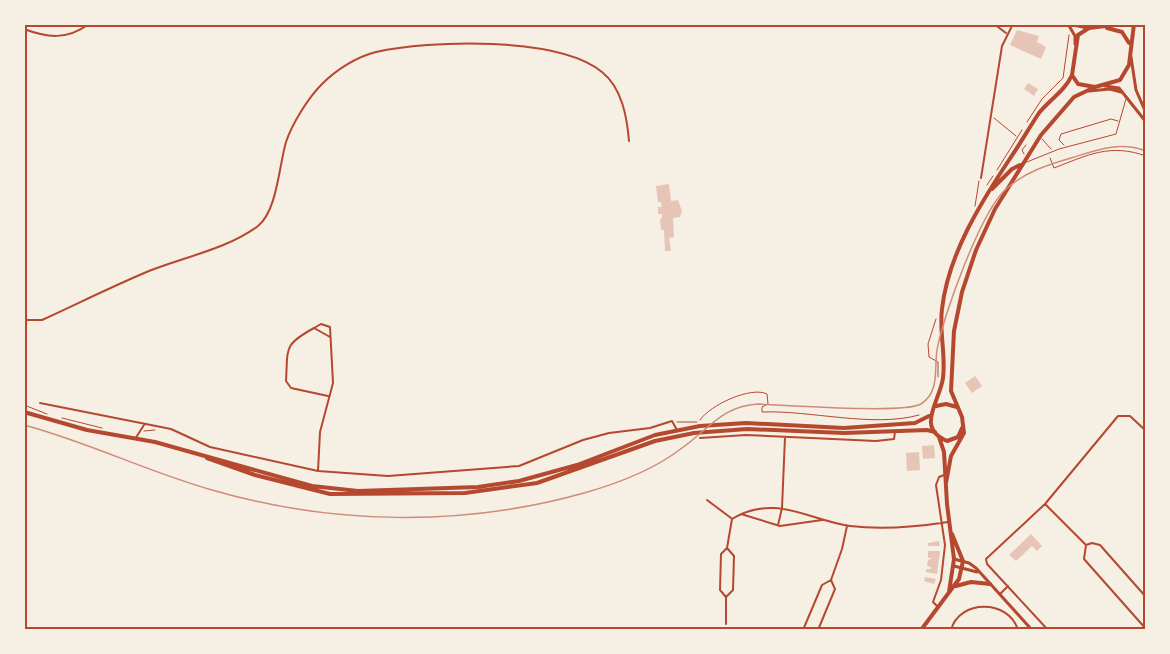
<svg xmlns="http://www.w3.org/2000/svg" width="1170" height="654" font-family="Raleway,sans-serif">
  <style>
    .building { fill: #e6c5b7 }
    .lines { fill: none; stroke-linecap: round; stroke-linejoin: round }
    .path { stroke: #b5482f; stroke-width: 1 }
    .service { stroke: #b5482f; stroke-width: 1 }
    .minor { stroke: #b5482f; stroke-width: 2 }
    .tertiary { stroke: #b5482f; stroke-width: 3 }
    .primary { stroke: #b5482f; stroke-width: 4 }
    .tram { stroke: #cf8b77; stroke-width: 1.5 }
    .neatline { fill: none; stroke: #b5482f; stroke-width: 2 }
  </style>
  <rect width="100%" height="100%" fill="#f6efe4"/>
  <path class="building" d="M1017,30L1039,36L1037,42L1046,47L1041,59L1010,45Z
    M1028,83L1038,89L1034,96L1024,89Z
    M669,184L671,201L678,200L682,211L680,217L673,218L674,237L669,238L671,251H665L664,230H661L660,219L662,218V214H658V207H662L661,202H658L656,186Z
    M975,376L982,386L972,393L965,383Z
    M934,445L935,458L923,459L922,446Z
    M919,452L920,470L907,471L906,453Z
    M1031,534L1042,546L1037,551L1032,546L1016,561L1009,555Z
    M939,541L940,546H928V543Z
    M928,551H940L937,574L926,572V569H931V567L927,566L928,560L933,558H928Z
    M925,577L936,579L934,584L924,581Z"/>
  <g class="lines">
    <path class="path" d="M994,118L1016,136
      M1027,122L1042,99L1063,78L1069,35
      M1024,154L1022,150L1026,145
      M1050,158L1054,168C1088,155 1110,143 1146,156
      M997,170L1022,130
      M987,185L993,176
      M975,206L979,181
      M936,319L928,344L929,357L938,362V377
      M24,405L47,414
      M62,418L102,428
      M700,420C710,405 751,386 767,394L768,404L762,407V412C810,410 873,428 919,415
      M677,422H697
      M144,431L155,430"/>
    <path class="service" d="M1042,139L1051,149
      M1064,145L1059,140L1061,134L1111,119L1118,121
      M1027,162L1059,149L1116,134L1126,99"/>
    <path class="minor" d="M994,24L1006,33
      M24,29C48,38 67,40 89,24
      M981,178L1002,46L1013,24
      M24,320H42C77,304 113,286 149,271C184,257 227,249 258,226C277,211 279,166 286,142C292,124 308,98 322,84C336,70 356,57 376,52C428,40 559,36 602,72C622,88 627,117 629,141
      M314,328L321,324L330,327L333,383L320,432L318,471
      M328,396L291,388L286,381C288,348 283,345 314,328L330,337
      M40,403L171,429L210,447L318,471L388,476L519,466L583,440L609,433L650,428L672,421L677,430
      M700,438L746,435L876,441L894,439L895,432
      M135,439L144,425
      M707,500L731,518
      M1045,504L1085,544
      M741,514L780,526L822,520
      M778,525L782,508L785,437
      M1086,545L1084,559L1146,629
      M1086,545L1092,543L1100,545L1146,597
      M727,548L734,556L733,590L726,597L720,590L721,554L727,548L732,519C775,493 808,520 850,526C882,530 916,527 948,522
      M1000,594L1008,586
      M938,607L933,602L941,580L945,545L936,485L939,477L944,475
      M726,624V597
      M803,630L822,585L831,580
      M818,630L835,589L831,580L842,549L847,526
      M951,630C959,599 1009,599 1018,630
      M1048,630L987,564L986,559L1045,504L1118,416H1130L1146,431"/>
    <path class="tertiary" d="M1068,24L1075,36V44
      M1069,24L1087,28
      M1131,57L1136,90L1146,113
      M1105,86L1119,88L1146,122
      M1089,91L1110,89L1121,92
      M954,559L969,563L976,568L1032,630
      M954,566L977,572"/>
    <path class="primary" d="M1122,24L1089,28L1078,35L1072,75L1078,84L1095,87L1120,80L1129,65L1134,24
      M1107,28L1122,32L1129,43
      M992,189L1012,169L1020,165
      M936,406L946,404L957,407
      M24,412L87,430L155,442L312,486L358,491L478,487L519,481L577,465L655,435L700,426L746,423L844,428L915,423L929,416
      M962,428L958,437L947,441C915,428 940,401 943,378C946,355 939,332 942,309C948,255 980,204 1009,160C1020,144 1029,128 1039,113C1049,100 1065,91 1072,75
      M939,437L944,452L947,504L954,559L949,592
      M207,458L255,475L330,494L465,493L537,483L655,441L694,433L747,429L844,433L927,430L935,432
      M946,483L951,456L964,433L962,417L951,391L954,331L962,292L976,250L995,209L1041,135L1074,97L1095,87
      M956,586L971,582L990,584
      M921,630L959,579L963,561L952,534"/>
    <path class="tram" d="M24,425C88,442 148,472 212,490C332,525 463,527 584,493C616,484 655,469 682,448C709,429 722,406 758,404C786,405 904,414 921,404C940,392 934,369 937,350C943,316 981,211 1006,189C1025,172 1047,165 1071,158C1097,150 1119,141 1146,151"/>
  </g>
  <rect width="1170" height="654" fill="none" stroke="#f6efe4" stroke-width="51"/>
  <rect x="26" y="26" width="1118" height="602" class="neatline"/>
</svg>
